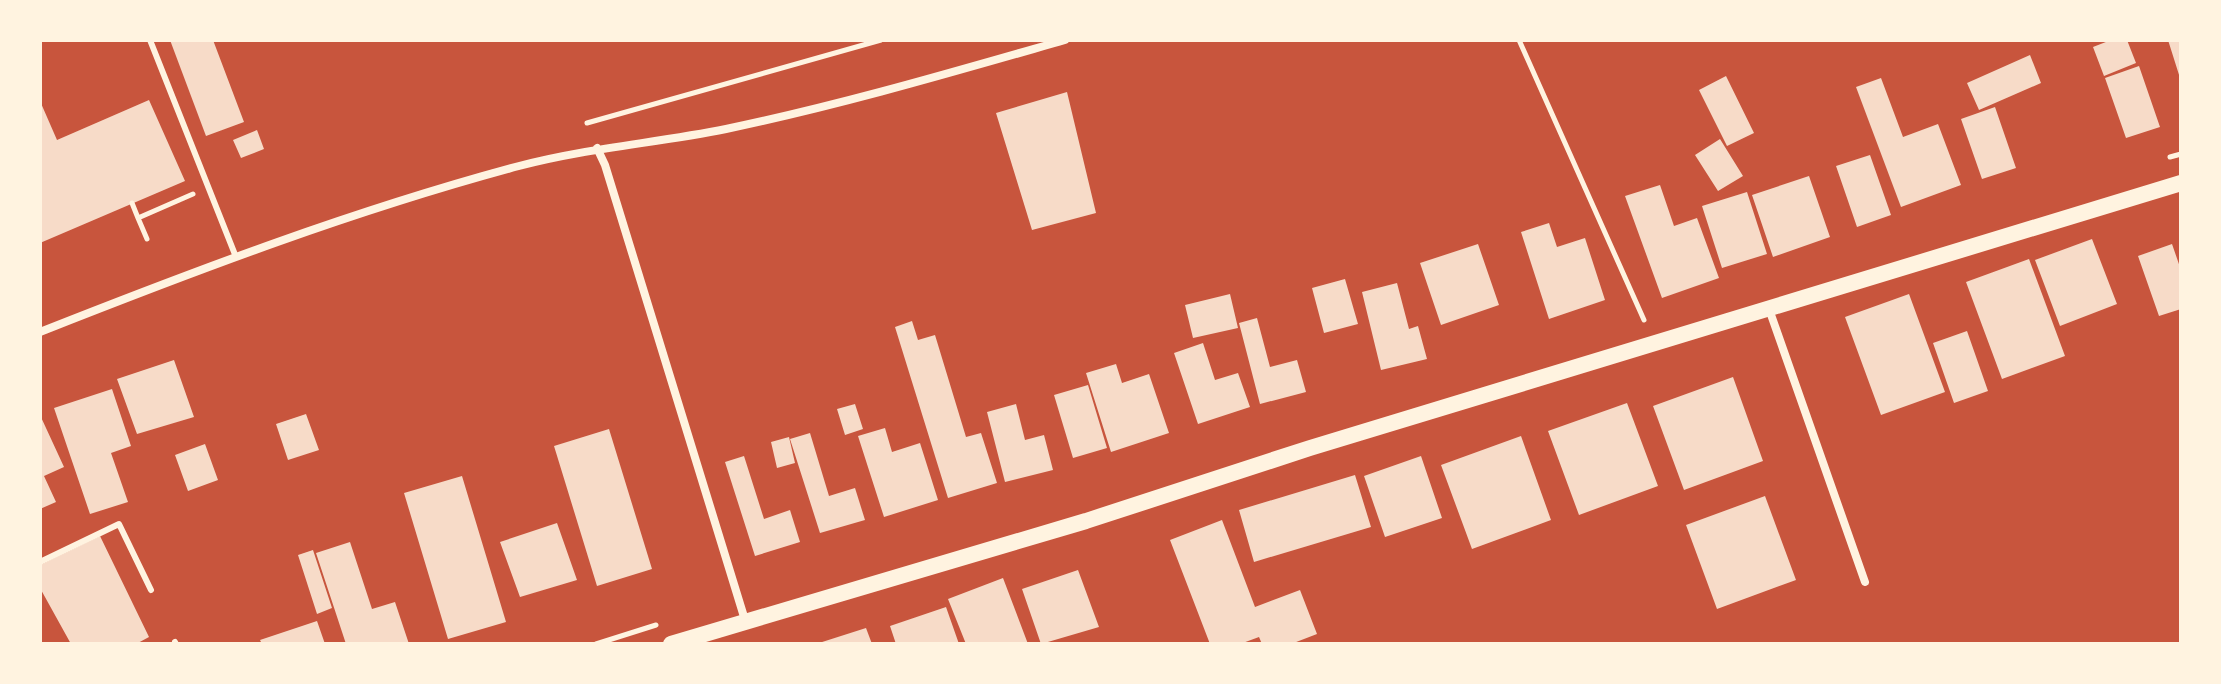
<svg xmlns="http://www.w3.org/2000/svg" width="2221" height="684" font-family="Cabin,sans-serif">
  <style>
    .building { fill: #f7dbc8 }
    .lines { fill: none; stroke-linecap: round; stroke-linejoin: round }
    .path { stroke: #fff3e0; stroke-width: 5 }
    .service { stroke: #fff3e0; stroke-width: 6 }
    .minor { stroke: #fff3e0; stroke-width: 8 }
    .secondary { stroke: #fff3e0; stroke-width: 16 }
  </style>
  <rect width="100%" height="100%" fill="#c8553d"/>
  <path class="building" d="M170,40H213L244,122L206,136Z
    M2111,40H2127L2136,63L2104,76L2093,47Z
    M2168,40H2181V78H2180Z
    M2030,55L2041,83L1979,110L1967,83Z
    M2139,66L2160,127L2126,138L2105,78Z
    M1726,76L1754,133L1727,146L1699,90Z
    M1881,78L1903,137L1938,124L1961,185L1901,207L1856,87Z
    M1067,92L1096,213L1032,230L996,113Z
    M149,100L185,181L40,243V101L57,140Z
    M1995,107L2016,168L1982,179L1961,119Z
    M257,130L264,149L241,158L233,140Z
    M1720,139L1743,176L1718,191L1695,155Z
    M1870,155L1891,215L1857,227L1836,166Z
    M1809,176L1830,237L1773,257L1752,195Z
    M1660,185L1674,226L1697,218L1719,278L1662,298L1625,196Z
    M1747,192L1767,254L1722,268L1702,206Z
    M1549,223L1557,247L1585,238L1605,300L1549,319L1521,232Z
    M2092,239L2117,304L2060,326L2035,260Z
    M1478,244L1499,305L1441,325L1420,263Z
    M2172,244L2181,270V309L2159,316L2138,256Z
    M2029,259L2065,356L2002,379L1966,282Z
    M1345,279L1358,324L1324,333L1312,288Z
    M1397,283L1409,329L1418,326L1427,359L1381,370L1362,292Z
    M1230,294L1238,328L1193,338L1185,305Z
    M1909,294L1945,392L1881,415L1845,317Z
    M1257,318L1270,367L1297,360L1306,392L1260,404L1239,323Z
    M912,321L918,340L935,335L966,437L981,433L997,483L948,498L895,327Z
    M1967,331L1988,391L1954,403L1933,343Z
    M1203,343L1215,380L1238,373L1250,407L1198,424L1174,353Z
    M174,360L194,417L137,434L117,379Z
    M1116,364L1122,383L1149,374L1169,433L1111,452L1086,373Z
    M1733,377L1763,461L1684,490L1653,406Z
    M1088,385L1107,448L1073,458L1054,395Z
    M112,389L131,446L111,453L128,502L90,514L54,408Z
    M1627,403L1658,486L1579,515L1548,431Z
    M855,404L863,429L845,435L837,409Z
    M1016,404L1025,440L1044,435L1053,470L1005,482L987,412Z
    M306,414L319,450L288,460L276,424Z
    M40,415L64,467L44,476L56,502L40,509Z
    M885,428L892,452L920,443L938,500L884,517L858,436Z
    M609,429L652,569L597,586L554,446Z
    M810,433L829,496L855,488L865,520L820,533L790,439Z
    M1521,436L1551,520L1472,549L1441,465Z
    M789,437L795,463L777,468L771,442Z
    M205,444L218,480L188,491L175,455Z
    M744,456L764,519L790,510L800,542L755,556L725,462Z
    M1421,456L1442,518L1385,537L1364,476Z
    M1355,475L1371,527L1254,562L1239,510Z
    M462,476L506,622L448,639L404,493Z
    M1765,496L1796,580L1717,609L1686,525Z
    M1222,520L1255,607L1300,590L1317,634L1291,644H1262L1259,637L1240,644H1210L1170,540Z
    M557,523L577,580L520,597L500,542Z
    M100,536L149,637L136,644H71L40,588V565Z
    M350,542L372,609L395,602L409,644H346L316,553Z
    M313,550L332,608L317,614L298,555Z
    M1078,570L1099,627L1041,644L1022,589Z
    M1003,578L1028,644H966L948,599Z
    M946,607L959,644H896L890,626Z
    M317,621L325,644H262L260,640Z
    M866,628L872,644H819V643Z"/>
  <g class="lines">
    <path class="path" d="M1519,40L1644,320
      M587,123L881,40
      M2170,157L2181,154
      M132,203L138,218
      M147,239L138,218L193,194
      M596,644L656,625"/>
    <path class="service" d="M150,40L236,257
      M40,562L119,524L151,590
      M175,642L176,644"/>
    <path class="minor" d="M597,148L605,165L745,620
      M1769,309L1865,582
      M40,332C197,270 355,210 519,166C587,148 657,143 726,129C841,105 953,72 1065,40"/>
    <path class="secondary" d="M671,644L1086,521L1310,448L2181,183"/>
  </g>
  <rect width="2221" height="684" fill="none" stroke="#fff3e0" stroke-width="84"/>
</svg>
